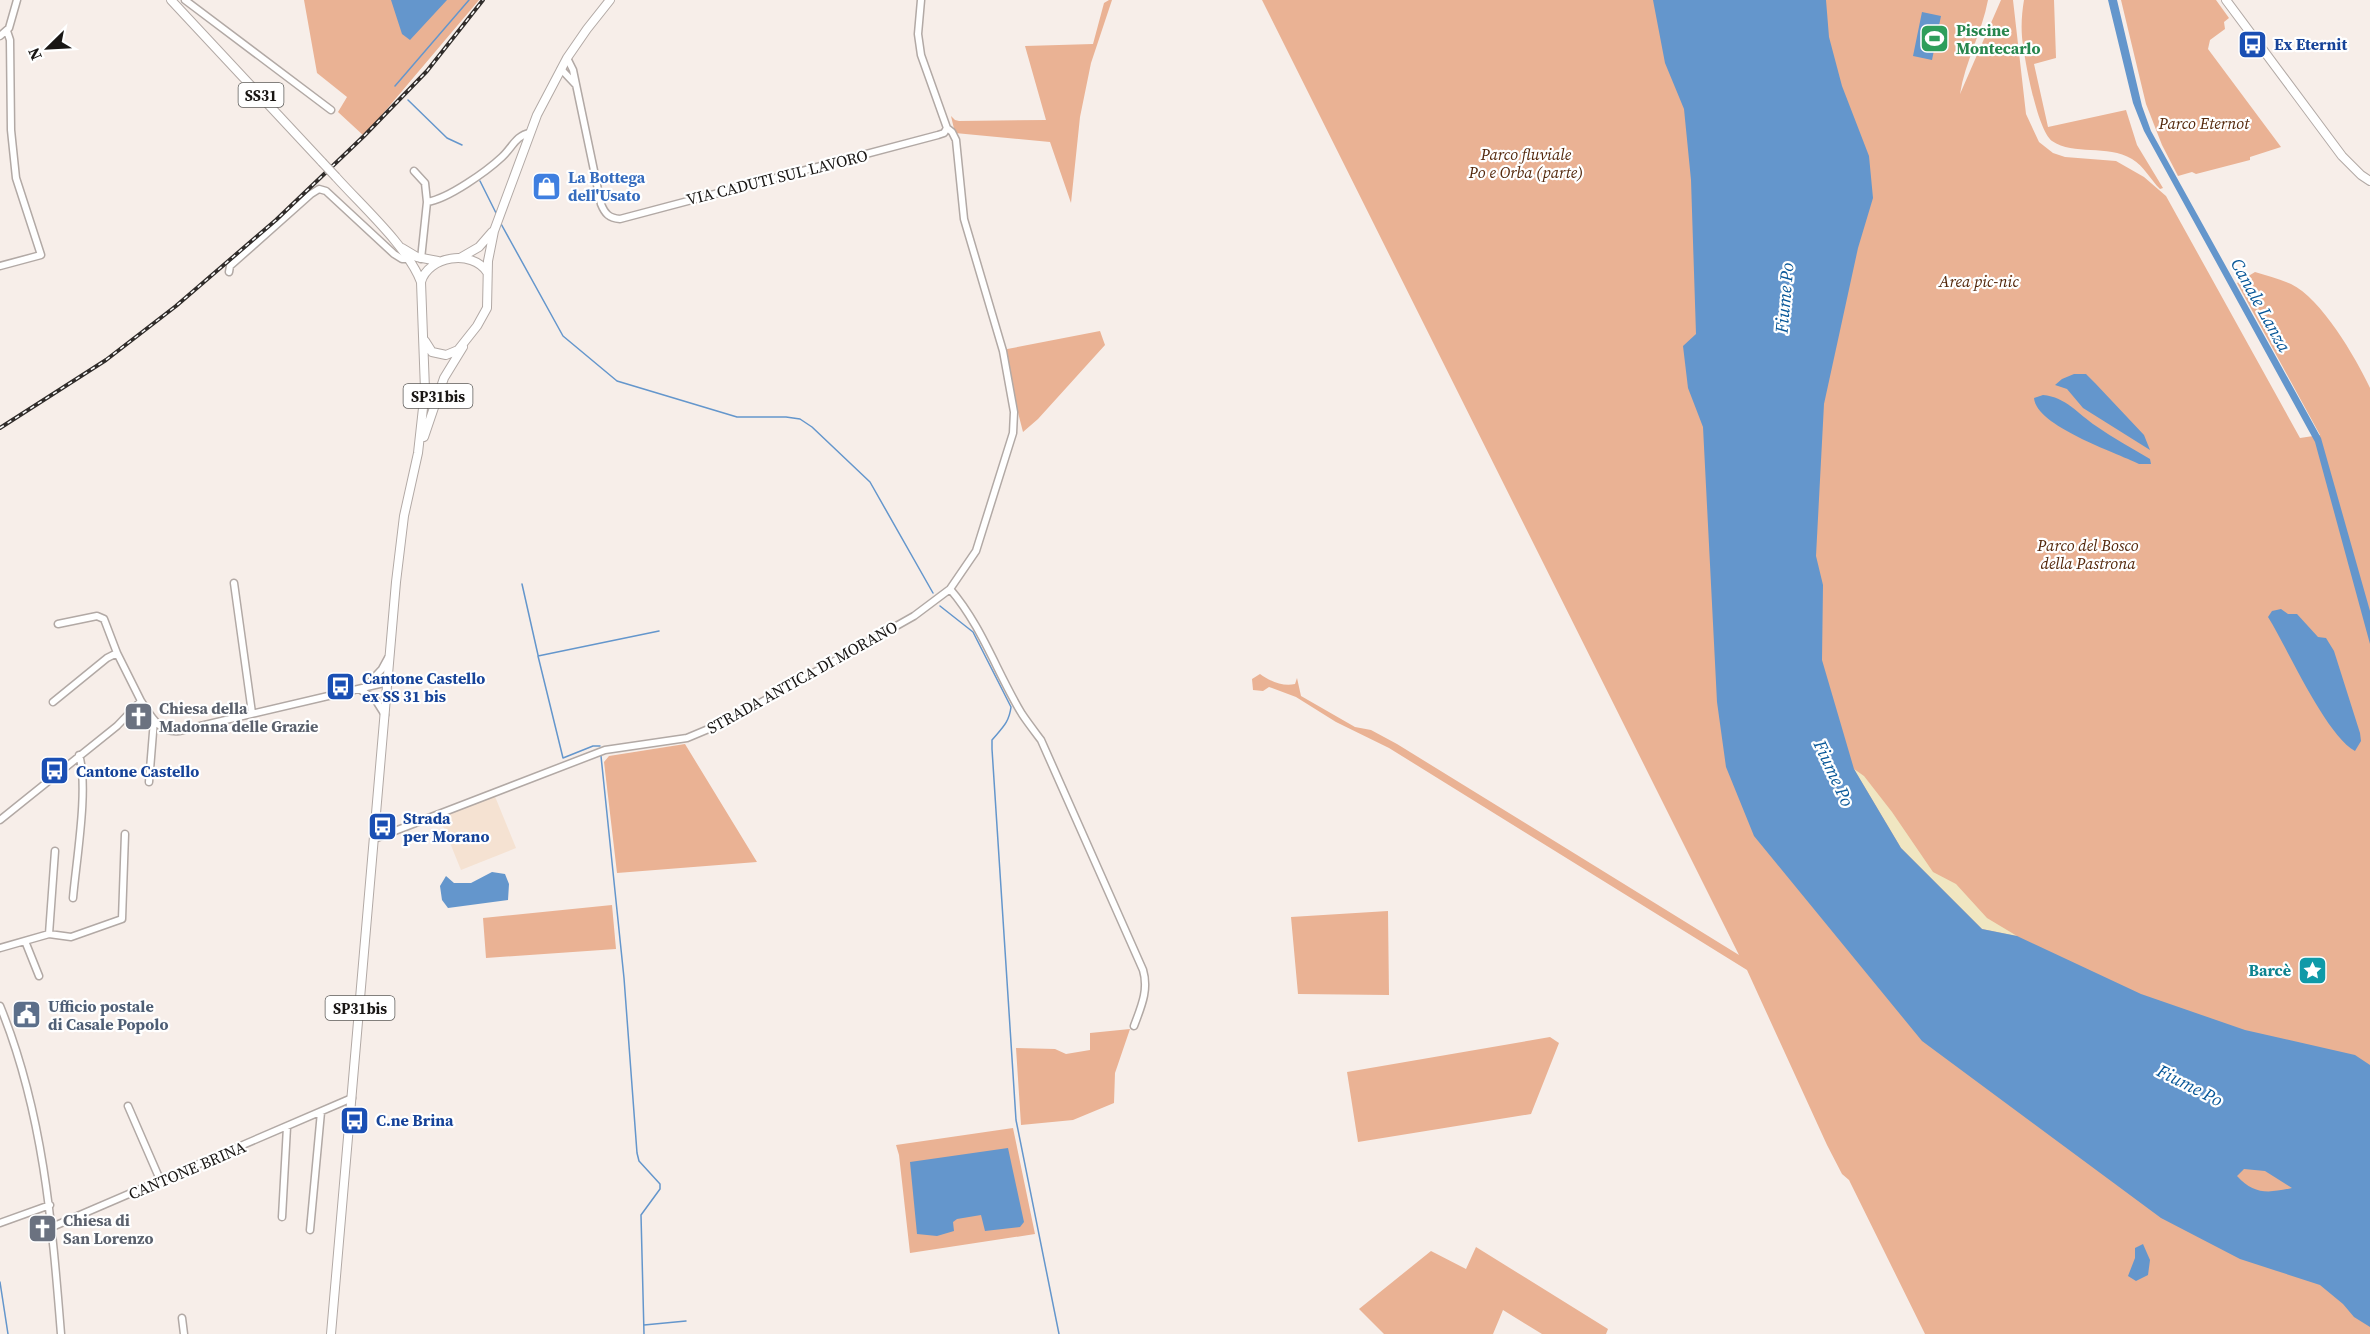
<svg xmlns="http://www.w3.org/2000/svg" width="2370" height="1334" font-family="'Source Serif 4',serif">
  <style>
    .commercial { fill: #f5e2d2 }
    .green { fill: #eab294 }
    .sand { fill: #f0e6c1 }
    .water { fill: #6496cc; fill-rule: evenodd }
    .lines { fill: none; stroke-linecap: round; stroke-linejoin: round }
    .stream { stroke: #6496cc; stroke-width: 1.5 }
    .minor-casing { stroke: #b2a9a5; stroke-width: 9 }
    .major-casing { stroke: #b2a9a5; stroke-width: 10 }
    .minor { stroke: #fff; stroke-width: 6 }
    .major { stroke: #fff; stroke-width: 8 }
    .rail-casing { stroke: #302c2a; stroke-width: 4 }
    .rail { stroke: #fff; stroke-width: 1.5; stroke-dasharray: 4.5; stroke-linecap: butt }
    .major-bridge-casing { stroke: #b2a9a5; stroke-width: 10; stroke-linecap: butt }
    .major-bridge { stroke: #fff; stroke-width: 8 }
    .labels { text-anchor: middle; dominant-baseline: central; stroke-width: 4.5; stroke-linejoin: round; paint-order: stroke }
    .shield { fill: #fff; stroke: #5e5c5a; stroke-width: 1.5 }
    .shield-label { font-size: 15px; font-weight: bold; fill: #191614 }
    .leisure-label { font-size: 16px; font-weight: bold; fill: #27864d; stroke: #fff; text-anchor: start }
    .transit-label { font-size: 16px; font-weight: bold; fill: #164399; stroke: #fff; text-anchor: start }
    .park-label { font-size: 16px; font-style: italic; fill: #53270b; stroke: #fff }
    .shop-label { font-size: 16px; font-weight: bold; fill: #366cbe; stroke: #fff; text-anchor: start }
    .street-label { font-size: 16px; fill: #191614; stroke: #fff }
    .worship-label { font-size: 16px; font-weight: bold; fill: #5b616d; stroke: #fff; text-anchor: start }
    .culture-label { font-size: 16px; font-weight: bold; fill: #0d838f; stroke: #fff; text-anchor: end }
    .service-label { font-size: 16px; font-weight: bold; fill: #4e5e75; stroke: #fff; text-anchor: start }
    .water-label { font-size: 18px; font-style: italic; fill: #085798; stroke: #fff }
  </style>
  <rect width="100%" height="100%" fill="#f7eee9"/>
  <path class="commercial" d="M494,794L516,848L461,870L439,816Z"/>
  <path class="green" d="M304,0H479L364,136L338,112L347,97L317,73Z
    M1109,0H1112L1091,63L1080,117L1071,203L1050,142L955,133L951,116L955,120L959,121L1046,120L1025,46L1093,44L1104,3Z
    M1262,0H1988C1982,32 1965,62 1960,94L2001,0H2013L2026,114L2039,142L2053,153L2065,157L2116,161L2144,177L2166,196L2300,438L2320,435L2237,283L2255,272C2267,276 2280,279 2291,284C2321,298 2356,358 2370,388V1334H1925L1849,1180L1842,1174L1827,1145L1747,970L1389,748L1336,722L1296,697L1269,687L1263,691L1253,690L1252,679L1260,674C1270,681 1283,687 1295,684L1297,678L1301,696L1355,727L1371,730L1397,744L1739,955Z
    M2024,0H2054L2056,58L2034,64L2048,127L2126,110L2137,145L2163,188L2160,189C2150,179 2144,166 2132,159C2107,144 2074,156 2052,141C2037,130 2024,57 2022,37C2021,24 2022,12 2024,0Z
    M2121,0H2216L2229,18L2224,22L2225,29L2210,40L2208,49L2281,147L2250,157V160L2196,174L2192,172L2178,176L2162,145L2146,104Z
    M1100,331L1105,345L1038,419L1023,432L1002,350Z
    M685,744L757,862L617,873L604,762L609,756Z
    M612,905L616,949L486,958L483,918Z
    M1388,911L1389,995L1298,994L1291,917Z
    M1130,1029L1115,1073L1114,1103L1073,1120L1021,1125L1016,1048L1055,1049L1066,1054L1090,1050V1033Z
    M1550,1037L1559,1043L1531,1114L1358,1142L1347,1072Z
    M1013,1128L1035,1234L910,1253L899,1155L896,1145Z
    M1476,1247L1608,1329L1606,1334H1542L1503,1310L1493,1334H1384L1359,1309L1431,1251L1466,1269Z"/>
  <path class="sand" d="M1854,769L1864,776L1892,812L1933,872L1956,884L1987,918L2017,936L1982,929L1901,848Z"/>
  <path class="water" d="M391,0H447L410,40L402,34Z
    M1653,0H1826L1829,37L1842,86L1869,156L1873,198L1858,248L1824,404L1816,556L1823,585L1822,660L1854,769L1901,848L1982,929L2017,936L2141,994L2245,1030L2355,1055L2370,1065V1327L2354,1317L2343,1304L2320,1285L2240,1259L2161,1218L1922,1041L1754,836L1726,767L1717,702L1703,427L1688,388L1683,346L1696,334L1691,180L1684,109L1665,63ZM2244,1169L2265,1171L2292,1188C2269,1193 2254,1195 2237,1176Z
    M2108,0H2117L2142,106L2151,131L2321,438L2370,611V644L2315,442L2144,131L2133,103Z
    M1922,12L1941,16L1932,60L1913,56Z
    M2074,374H2086L2095,383L2144,435L2150,450L2083,408L2067,389L2055,385L2062,379Z
    M2043,395C2066,397 2078,414 2096,426C2113,438 2132,448 2150,459L2151,464H2139C2115,452 2036,426 2034,398Z
    M2281,609L2288,614H2297L2318,637L2326,638L2334,651L2360,733L2361,741L2355,751C2325,734 2288,649 2268,617L2272,611Z
    M492,872L505,874L509,884L508,900L448,908L442,900L440,886L446,876L454,883H471Z
    M1008,1148L1024,1222L1020,1227L985,1231L981,1215L957,1219L953,1222L954,1231L937,1236L917,1234L910,1162Z
    M2143,1244L2150,1260L2148,1275L2136,1281L2128,1276L2135,1258V1248Z"/>
  <g class="lines">
    <path class="stream" d="M395,86L469,0
      M408,100L447,138L462,145
      M480,181L497,215
      M500,222L563,336L617,381L737,417H786L800,419L812,427L870,482L933,593
      M522,584L538,655
      M940,606L973,632L1011,707C1009,723 1002,728 992,740V749L1016,1120L1059,1334
      M600,746H593L563,758L538,656L659,631
      M601,756L624,978L637,1153L639,1161L660,1184V1189L641,1215L644,1334
      M0,1282L8,1334
      M644,1325L686,1321"/>
    <defs>
      <path id="minor" d="M185,0L331,110
        M921,0L918,34L921,55L947,128
        M0,36L9,28L17,0
        M567,58L573,70L601,204C605,214 609,218 620,219L938,135L944,133L947,128
        M561,69L576,85
        M414,171L425,183L427,202
        M421,259L427,202C448,199 487,171 502,157C512,148 516,135 530,133
        M0,266L41,255L16,178L11,130L10,40L7,31
        M229,272L230,266L311,194L319,189L326,191L394,254L402,259H411
        M234,583L252,713
        M950,589C982,626 997,673 1022,714C1028,723 1035,732 1041,740L1143,970C1149,990 1141,1007 1134,1026
        M58,624L97,616L104,619L117,653L141,701
        M365,687L382,669L388,658
        M359,689L375,699L385,715
        M53,702L107,658L117,653
        M149,782L154,720
        M0,820L117,726L141,701C151,716 159,733 179,731L388,682
        M374,839L605,750L687,738L730,720L914,616L950,589L976,551L1013,433L1014,412L1003,351L964,219L956,140L952,132L947,128
        M73,898C76,862 89,787 79,755
        M49,934L71,937L122,919L125,834
        M25,941L39,976
        M0,948L49,934L55,851
        M0,1006C43,1111 52,1222 61,1334
        M128,1106L161,1182
        M282,1217L287,1127
        M0,1223L50,1205
        M52,1227L352,1098
        M310,1230L321,1112
        M182,1318L184,1334"/>
      <path id="major" d="M171,0L322,162
        M2226,0L2342,156L2361,175L2370,181
        M336,177C361,205 408,247 421,282
        M402,248L417,257L438,261
        M460,258L479,247L492,232
        M425,341L432,352L446,355L458,350L477,326L487,308L488,261L494,231L537,115L567,58L587,29L610,0
        M424,437L444,378L463,347
        M331,1334L396,582L404,516L418,453L425,390L421,282C428,256 472,249 487,272"/>
    </defs>
    <use href="#minor" class="minor-casing"/>
    <use href="#major" class="major-casing"/>
    <use href="#minor" class="minor"/>
    <use href="#major" class="major"/>
    <defs>
      <path id="rail" d="M0,428L106,360L176,306L276,220L364,136L427,71L483,0"/>
    </defs>
    <use href="#rail" class="rail-casing"/>
    <use href="#rail" class="rail"/>
    <defs>
      <path id="major-bridge" d="M322,162L336,177"/>
    </defs>
    <use href="#major-bridge" class="major-bridge-casing"/>
    <use href="#major-bridge" class="major-bridge"/>
  </g>
  <defs>
    <symbol id="stadium-square" viewBox="-11 -11 22 22"><rect x="-9" y="-9" width="18" height="18" rx="4" fill="#2e9e5b" stroke="#fff"/><path d="M0-5a6.5 5 0 1 0 0 10a6.5 5 0 1 0 0-10ZM-3.5-1.8h7v3.6h-7Z" fill="#fff"/></symbol>
    <symbol id="bus-square" viewBox="-11 -11 22 22"><rect x="-9" y="-9" width="18" height="18" rx="4" fill="#1a4fb4" stroke="#fff"/><path d="M-5-6H5V4H4V6H2V4H-2V6H-4V4H-5ZM-3.5-4V0h7V-4ZM-3.5 1.2v1.5H-2V1.2ZM2 1.2v1.5H3.5V1.2Z" fill="#fff"/></symbol>
    <symbol id="shop-square" viewBox="-11 -11 22 22"><rect x="-9" y="-9" width="18" height="18" rx="4" fill="#3f7fe0" stroke="#fff"/><path d="M-5-2.5h2.3a2.7 3.5 0 0 1 5.4 0H5L5.5 6h-11ZM-1.5-2.5h3a1.5 2.3 0 0 0-3 0Z" fill="#fff"/></symbol>
    <symbol id="church-square" viewBox="-11 -11 22 22"><rect x="-9" y="-9" width="18" height="18" rx="4" fill="#6b7280" stroke="#fff"/><path d="M-1.2-6h2.4v3.5h3.3v2.4h-3.3V6h-2.4V-.1h-3.3v-2.4h3.3Z" fill="#fff"/></symbol>
    <symbol id="sight-square" viewBox="-11 -11 22 22"><rect x="-9" y="-9" width="18" height="18" rx="4" fill="#0f9aa8" stroke="#fff"/><path d="M0-6L1.8-2.2L6-1.7L2.9 1.2L3.7 5.4L0 3.3L-3.7 5.4L-2.9 1.2L-6-1.7L-1.8-2.2Z" fill="#fff"/></symbol>
    <symbol id="civic-square" viewBox="-11 -11 22 22"><rect x="-9" y="-9" width="18" height="18" rx="4" fill="#5c6f8a" stroke="#fff"/><path d="M-.6-6.5H3V-4.5H.6V-3L4-1V1h2V6H-6V1h2V-1L-.6-3ZM-1.2 2.5V6h2.4V2.5Z" fill="#fff"/></symbol>
  </defs>
  <g fill-rule="evenodd">
    <use href="#stadium-square" x="1918" y="22" width="33" height="33"/>
    <use href="#bus-square" x="2236" y="28" width="33" height="33"/>
    <use href="#shop-square" x="530" y="170" width="33" height="33"/>
    <use href="#bus-square" x="324" y="670" width="33" height="33"/>
    <use href="#church-square" x="122" y="700" width="33" height="33"/>
    <use href="#bus-square" x="38" y="754" width="33" height="33"/>
    <use href="#bus-square" x="366" y="810" width="33" height="33"/>
    <use href="#sight-square" x="2296" y="954" width="33" height="33"/>
    <use href="#civic-square" x="10" y="998" width="33" height="33"/>
    <use href="#bus-square" x="338" y="1104" width="33" height="33"/>
    <use href="#church-square" x="26" y="1212" width="33" height="33"/>
  </g>
  <g class="labels">
    <g class="shield">
      <rect x="238.5" y="83" width="45" height="24" rx="4.5"/>
      <rect x="403.5" y="384" width="69" height="24" rx="4.5"/>
      <rect x="325.5" y="996" width="69" height="24" rx="4.5"/>
    </g>
    <g class="shield-label">
      <text x="261" y="95">SS31</text>
      <text x="438" y="396">SP31bis</text>
      <text x="360" y="1008">SP31bis</text>
    </g>
    <g class="leisure-label">
      <text x="1956" y="30">Piscine<tspan x="1956" dy="18">Montecarlo</tspan></text>
    </g>
    <g class="transit-label">
      <text x="2274" y="44">Ex Eternit</text>
      <text x="362" y="678">Cantone Castello<tspan x="362" dy="18">ex SS 31 bis</tspan></text>
      <text x="76" y="771">Cantone Castello</text>
      <text x="403" y="818">Strada<tspan x="403" dy="18">per Morano</tspan></text>
      <text x="376" y="1120">C.ne Brina</text>
    </g>
    <g class="park-label">
      <text x="2204" y="123">Parco Eternot</text>
      <text x="1526" y="154">Parco fluviale<tspan x="1526" dy="18">Po e Orba (parte)</tspan></text>
      <text x="1979" y="281">Area pic-nic</text>
      <text x="2088" y="545">Parco del Bosco<tspan x="2088" dy="18">della Pastrona</tspan></text>
    </g>
    <g class="shop-label">
      <text x="568" y="177">La Bottega<tspan x="568" dy="18">dell'Usato</tspan></text>
    </g>
    <g class="street-label">
      <text transform="translate(777 177) rotate(-14)">VIA CADUTI SUL LAVORO</text>
      <text transform="translate(802 677) rotate(-29)">STRADA ANTICA DI MORANO</text>
      <text transform="translate(187 1170) rotate(-23)">CANTONE BRINA</text>
    </g>
    <g class="worship-label">
      <text x="159" y="708">Chiesa della<tspan x="159" dy="18">Madonna delle Grazie</tspan></text>
      <text x="63" y="1220">Chiesa di<tspan x="63" dy="18">San Lorenzo</tspan></text>
    </g>
    <g class="culture-label">
      <text x="2291" y="970">Barcè</text>
    </g>
    <g class="service-label">
      <text x="48" y="1006">Ufficio postale<tspan x="48" dy="18">di Casale Popolo</tspan></text>
    </g>
    <g class="water-label">
      <text transform="translate(1784 298) rotate(-85)">Fiume Po</text>
      <text transform="translate(2261 305) rotate(61)">Canale Lanza</text>
      <text transform="translate(1834 773) rotate(65)">Fiume Po</text>
      <text transform="translate(2190 1085) rotate(27)">Fiume Po</text>
    </g>
  </g>
  <g transform="translate(48 48) rotate(246)" stroke="#ffffff" stroke-width="4.5" paint-order="stroke">
  <path d="M0-4.5L10 22L0 15L-10 22Z" fill="#191614"/>
  <text y="-9" font-size="16" font-weight="bold" text-anchor="middle" fill="#191614">N</text>
  </g>
</svg>
